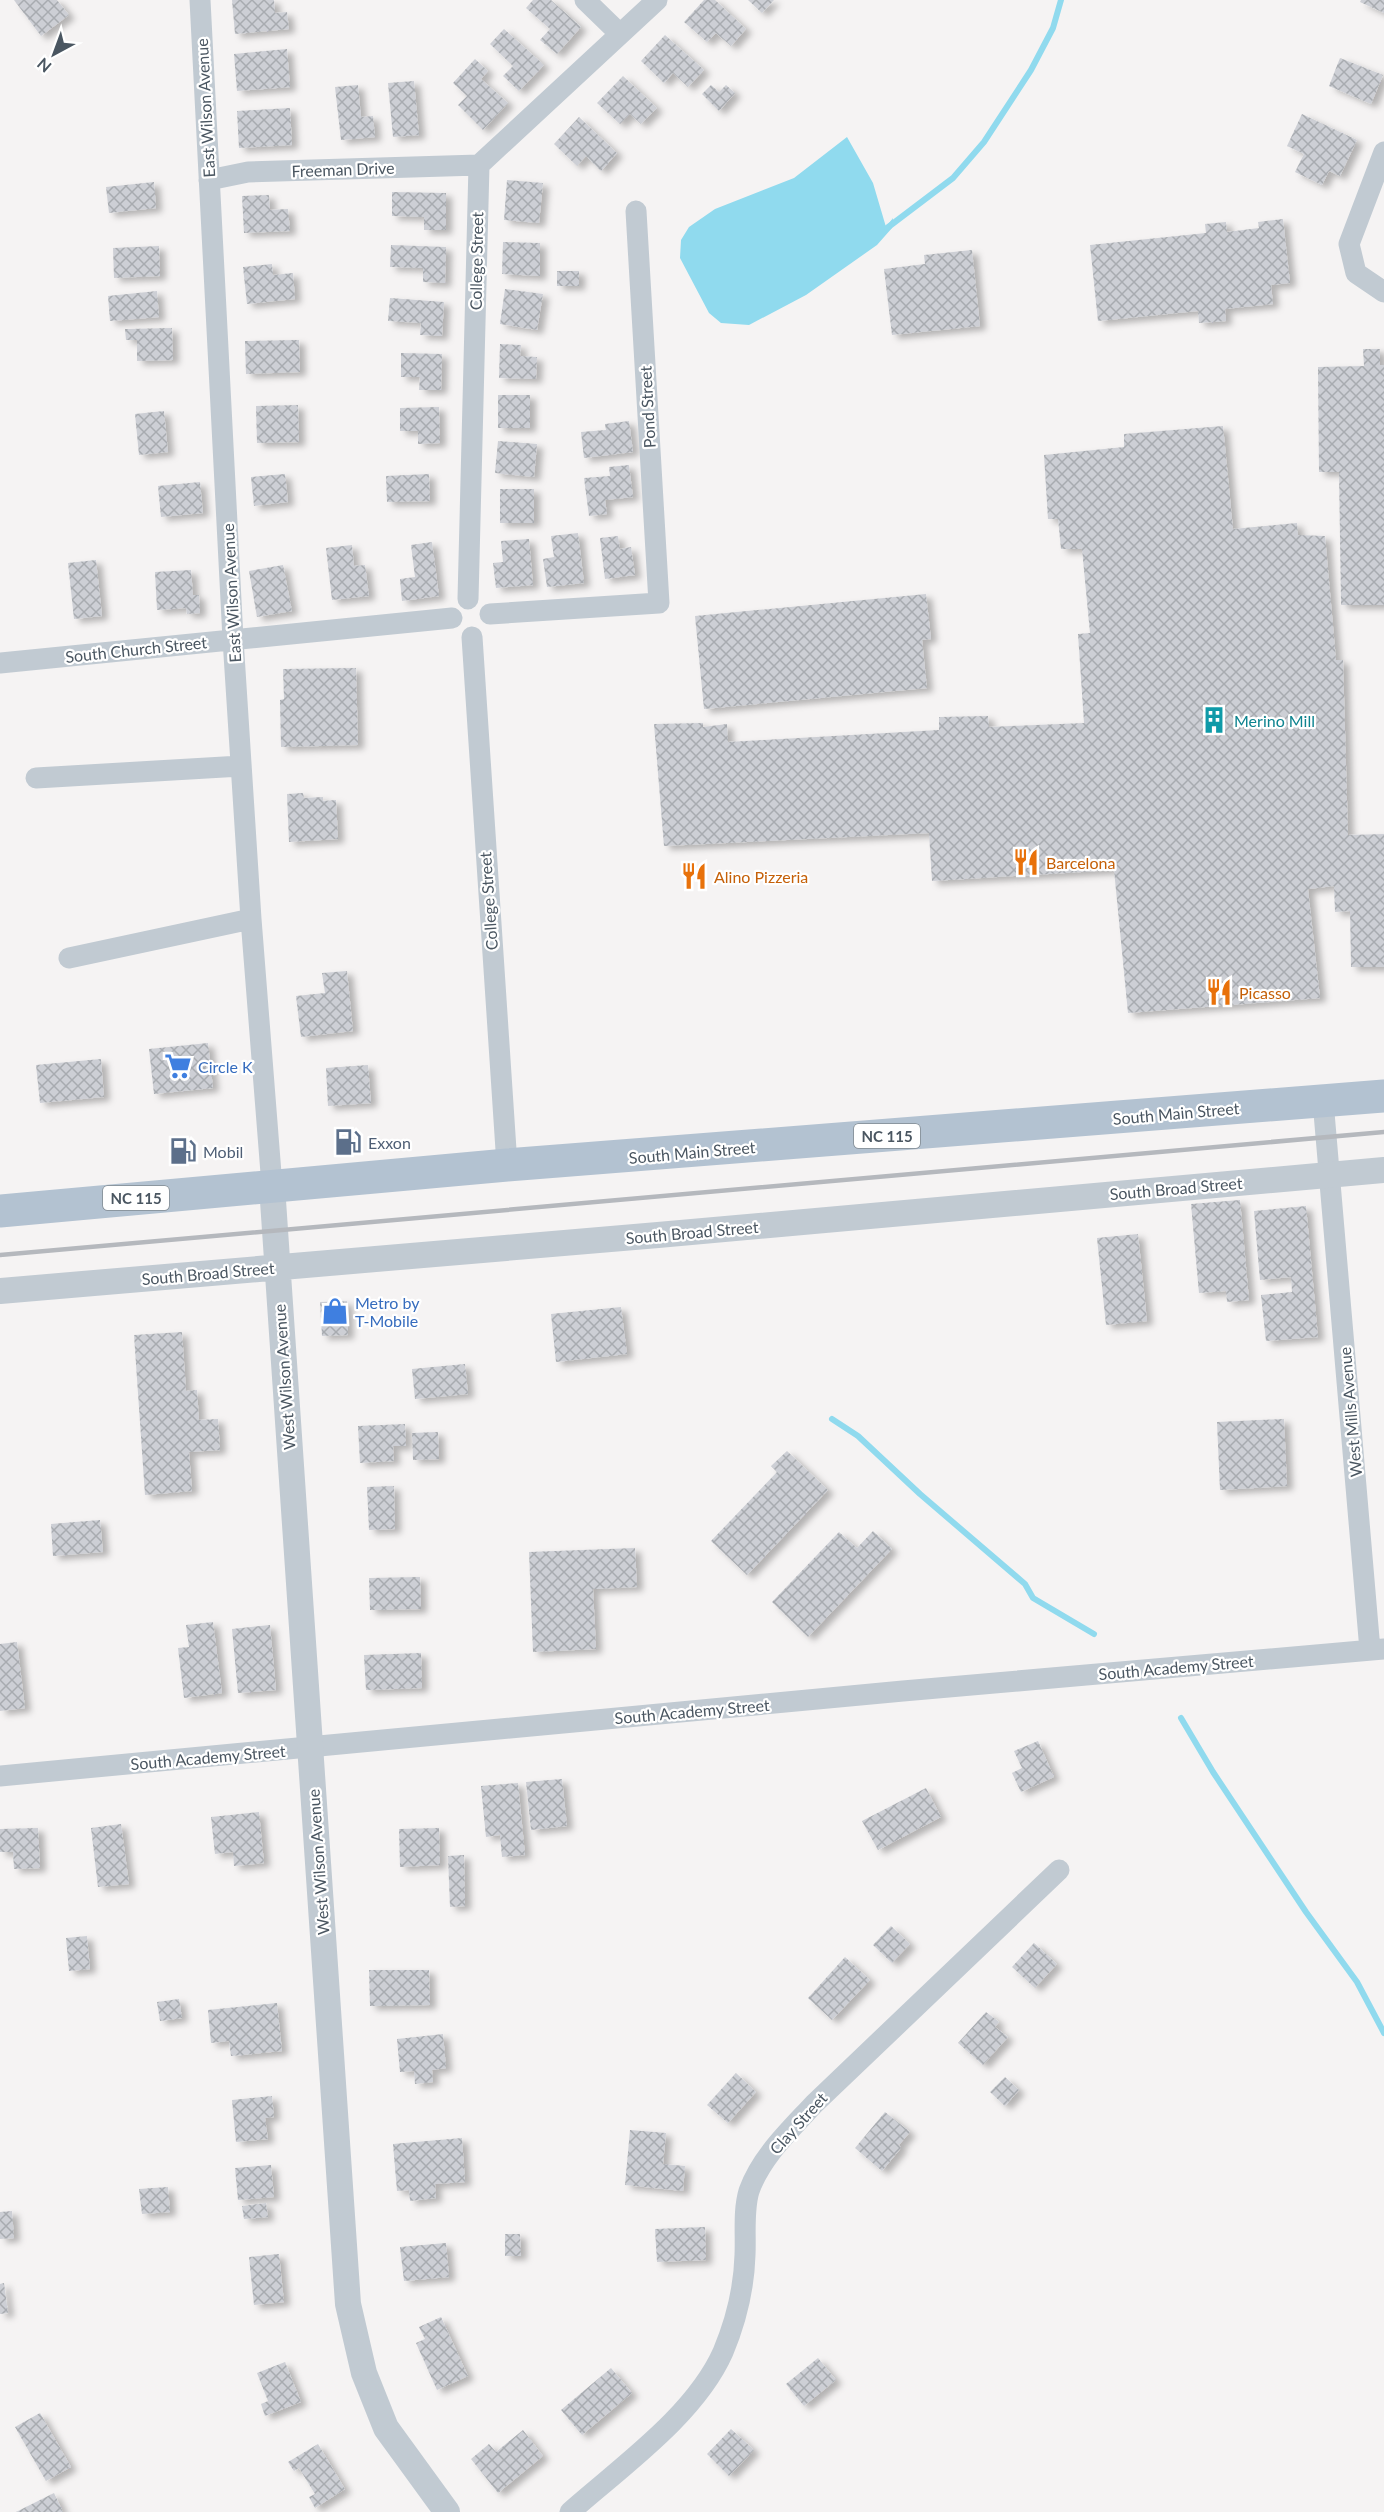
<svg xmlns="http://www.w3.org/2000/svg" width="1384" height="2512" font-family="Lato,sans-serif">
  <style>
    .water { fill: #90daee }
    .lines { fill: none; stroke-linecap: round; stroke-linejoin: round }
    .stream { stroke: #90daee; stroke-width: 6 }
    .building { fill: url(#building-cross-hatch); filter: url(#shadow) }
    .minor { stroke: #c1cad2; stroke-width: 21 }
    .tertiary { stroke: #c1cad2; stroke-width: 26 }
    .primary { stroke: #b3c2d1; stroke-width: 33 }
    .rail { stroke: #b5b8bd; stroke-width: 4.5 }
    .labels { text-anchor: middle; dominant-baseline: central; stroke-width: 4.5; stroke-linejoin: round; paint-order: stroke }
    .shield { fill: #fff; stroke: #808990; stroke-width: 1.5 }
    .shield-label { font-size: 15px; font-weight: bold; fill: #4a5661 }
    .street-label { font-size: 16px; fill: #4a5661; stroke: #fff }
    .culture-label { font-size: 16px; fill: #0d838f; stroke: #fff; text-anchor: start }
    .food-label { font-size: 16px; fill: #c56008; stroke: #fff; text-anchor: start }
    .shop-label { font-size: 16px; fill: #366cbe; stroke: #fff; text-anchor: start }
    .service-label { font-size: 16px; fill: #4e5e75; stroke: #fff; text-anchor: start }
  </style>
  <defs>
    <pattern id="building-cross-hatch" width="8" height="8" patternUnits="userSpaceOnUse" patternTransform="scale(1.5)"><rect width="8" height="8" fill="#cdcfd5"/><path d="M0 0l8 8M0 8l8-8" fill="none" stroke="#a8abb0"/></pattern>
    <filter id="shadow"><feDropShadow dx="6" dy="4" stdDeviation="3" flood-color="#0004"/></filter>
  </defs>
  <rect width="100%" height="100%" fill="#f5f3f3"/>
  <path class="water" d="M847,137L873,183L886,227L893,218L892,228L877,245L806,295L749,325L721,323L709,313L680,258L681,240L689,227L715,209L794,178Z"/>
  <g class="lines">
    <path class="stream" d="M887,228L953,178L984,142L1031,70L1053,28L1061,0
      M832,1419L858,1436L920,1494L1025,1584L1033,1598L1094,1634
      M1181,1718L1213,1772L1306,1912L1357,1982L1384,2033"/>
  </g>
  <path class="building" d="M14,0H57L69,15L41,36Z
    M232,0H274L275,13L287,12L289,29L235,34Z
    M533,0H551L581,27L557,54L540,40L550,29L526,8Z
    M704,0H715L746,29L731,46L716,33L707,42L684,22Z
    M748,0H774L762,13Z
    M1361,0H1384V13L1360,2Z
    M504,29L544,65L519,91L503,76L513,66L490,44Z
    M665,35L704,70L688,87L673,73L664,83L641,61Z
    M287,49L290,87L237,91L234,54Z
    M1340,58L1383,75L1371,104L1329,86Z
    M475,59L488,71L481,79L508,103L483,130L458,105L467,96L453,83Z
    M623,76L657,108L641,124L630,114L620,124L597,103Z
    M414,81L419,135L393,137L388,83Z
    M358,85L361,117L373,116L375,137L341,140L335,87Z
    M711,85L719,92L726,85L735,93L719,111L702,94Z
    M290,108L292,145L239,148L237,111Z
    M1302,114L1357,140L1340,176L1329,171L1322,185L1295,172L1304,154L1287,146Z
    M579,117L617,153L601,171L586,156L577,166L554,144Z
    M507,180L543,183L539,223L504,220Z
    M154,182L156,208L109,213L106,187Z
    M392,192L446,193V230H424V217L392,216Z
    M269,195L270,210L288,209L290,231L244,233L242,196Z
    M1283,219L1290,283L1271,285L1273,304L1225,309L1226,321L1199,323L1198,311L1098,321L1090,245L1206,233L1205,224L1226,222L1227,232L1259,228L1258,222Z
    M503,242L540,243V276L502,274Z
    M391,245L446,247L445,283L423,282V268L390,267Z
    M159,246L160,276L114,278L113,248Z
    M972,250L980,326L892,335L884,269L925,264L924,255Z
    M272,264L273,275L293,273L295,299L247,304L243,267Z
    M557,271H579V286H557Z
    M505,289L543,294L537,330L500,324Z
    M157,291L159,317L110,321L108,296Z
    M390,298L444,302L442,336L420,335L421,323L388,321Z
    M172,328L173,360L137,361V340H126L125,329Z
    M299,340L300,372L246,374L245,341Z
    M500,344L521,345L520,356L537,357L536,379L499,378Z
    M1363,349H1380V365H1384V605H1341L1339,472H1319L1318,367L1364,366Z
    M401,353L442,354L441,390H419L420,377H401Z
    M498,395H530V428H498Z
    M298,405L299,442L257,443L256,406Z
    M439,407L440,443L418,444V431H400V408Z
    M164,411L168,452L139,455L135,414Z
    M629,421L633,452L584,458L581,432L606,430L605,424Z
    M1223,426L1233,529L1297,523L1298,535L1325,536L1336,660H1343L1348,835L1384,834V967H1351L1350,911L1335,912L1334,886L1308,889L1320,998L1128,1013L1114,870L932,881L929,833L664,846L654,724L703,723V727L727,724L728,742L939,730V717L988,716L989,727L1084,723L1078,634L1090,633L1082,549H1061L1058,519H1048L1044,455L1124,447V434Z
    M498,441L537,444L534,477L495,473Z
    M629,465L633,497L605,500L607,514L589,516L584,478L610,476L609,467Z
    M285,474L288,502L254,506L251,477Z
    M429,474L430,501L387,502L386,476Z
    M200,482L203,513L161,517L158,486Z
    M500,489H534V523H500Z
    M578,533L584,583L547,587L543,559L554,557L551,536Z
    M618,536L620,549L631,547L635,575L605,579L600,538Z
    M529,539L533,585L496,588L493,563L503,562L501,541Z
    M432,542L439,596L402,601L400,579L415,577L411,545Z
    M352,545L354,566L365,565L369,596L332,600L326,548Z
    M96,560L102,616L74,619L68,563Z
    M283,565L292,611L257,617L249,571Z
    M191,570L193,595H199L200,613L187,614L186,608L157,610L155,572Z
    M926,594L931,639L922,640L927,688L704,709L695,616Z
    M356,668L358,745L281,747L280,700L284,699L283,669Z
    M303,793L304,798L323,797V801L336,800L338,839L289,842L287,794Z
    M347,971L353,1031L301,1037L296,996L325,993L322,973Z
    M208,1043L213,1088L154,1094L149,1049Z
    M101,1059L104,1097L40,1103L36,1065Z
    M368,1065L371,1103L328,1106L326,1068Z
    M1240,1200L1249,1300L1227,1302L1226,1291L1199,1293L1191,1204Z
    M1306,1206L1318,1337L1266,1341L1261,1295L1292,1292L1291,1277L1260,1280L1254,1211Z
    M1138,1234L1147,1321L1106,1325L1097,1238Z
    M347,1301L348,1335L322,1336L320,1302Z
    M621,1307L627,1354L556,1362L551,1314Z
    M182,1332L186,1391L197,1390L199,1420L218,1419L220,1450L189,1452L192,1491L145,1495L134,1335Z
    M465,1364L468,1394L415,1399L412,1369Z
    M1284,1419L1287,1486L1220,1490L1217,1422Z
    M405,1424L406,1446H393L394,1461L360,1463L358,1426Z
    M438,1432L439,1459L413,1460L412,1433Z
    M787,1451L828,1490L747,1575L711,1541L777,1472L771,1466Z
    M394,1486L395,1529L369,1530L367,1487Z
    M100,1520L103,1552L53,1556L51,1524Z
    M873,1531L892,1549L808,1637L772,1602L839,1532L857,1548Z
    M635,1548L637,1587L593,1589L596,1649L533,1652L529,1552Z
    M420,1577L421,1609L370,1610L369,1578Z
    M213,1622L222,1693L184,1698L178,1648L189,1647L186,1625Z
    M270,1625L276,1690L238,1693L232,1629Z
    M17,1642L25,1708L0,1711V1644Z
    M421,1653L422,1688L366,1690L364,1655Z
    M1038,1741L1054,1777L1021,1792L1012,1773L1022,1768L1014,1751Z
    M562,1779L567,1826L531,1830L526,1782Z
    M518,1783L525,1855L502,1857L500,1835L486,1837L481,1786Z
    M926,1788L941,1817L878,1850L862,1821Z
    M259,1812L264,1863L234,1866L233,1852L215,1854L211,1817Z
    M121,1824L129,1884L98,1887L91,1828Z
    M38,1828L40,1868L14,1869L13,1852H0V1829Z
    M439,1828L440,1865L400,1867L399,1829Z
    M464,1855L465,1906L450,1907L448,1856Z
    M891,1926L910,1944L892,1963L873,1945Z
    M87,1936L90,1969L69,1971L66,1938Z
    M1034,1943L1057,1964L1035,1988L1012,1967Z
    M845,1957L870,1980L832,2020L808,1998Z
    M369,1970H429L430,2005L370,2006Z
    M179,1999L182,2018L160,2021L157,2002Z
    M277,2003L282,2051L231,2056L229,2041L211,2043L208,2010Z
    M986,2012L999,2022L995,2027L1008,2037L983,2065L958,2043Z
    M443,2034L446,2068L432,2070L433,2082L415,2084L414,2071L400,2072L397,2039Z
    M736,2073L756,2092L728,2123L707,2105Z
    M1005,2077L1019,2090L1005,2106L990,2092Z
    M272,2096L274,2117L265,2118L268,2139L236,2142L232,2100Z
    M885,2112L910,2132L899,2145L901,2148L882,2171L855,2148Z
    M630,2130L666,2133L663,2164L685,2166L683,2191L625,2185Z
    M462,2138L465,2182L435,2184L436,2198L410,2201L409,2190L397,2191L393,2144Z
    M271,2165L274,2197L238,2200L235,2168Z
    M168,2187L170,2212L142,2214L139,2189Z
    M266,2203L268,2217L244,2219L242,2206Z
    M12,2211L14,2238L0,2239V2212Z
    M705,2227L706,2260L657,2262L655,2229Z
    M505,2234H520L521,2256H505Z
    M446,2243L449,2277L404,2281L400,2247Z
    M279,2254L284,2302L254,2305L249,2257Z
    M4,2283L8,2313L0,2314V2284Z
    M441,2317L468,2376L437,2390L416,2343L425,2339L419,2327Z
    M818,2358L836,2380L804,2406L786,2384Z
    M285,2362L301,2402L265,2416L261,2404L268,2401L257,2373Z
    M611,2368L632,2393L582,2435L561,2410Z
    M40,2413L71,2467L46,2481L15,2427Z
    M731,2429L754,2450L729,2476L707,2454Z
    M523,2430L543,2456L498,2493L471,2459L489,2444L496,2452Z
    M318,2444L345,2489L315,2508L309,2497L315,2494L299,2468L294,2471L288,2462Z
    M54,2493L63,2512H16Z"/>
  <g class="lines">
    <path class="minor" d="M200,0L233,639L251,919L272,1186
      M585,0L620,34
      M1384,152L1349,244L1356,273L1384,292
      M209,180L248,172L479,165
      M468,599L479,165L657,0
      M490,614L659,603L636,211
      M472,637L507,1165
      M0,663L452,618
      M36,778L241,766
      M69,958L251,919
      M1323,1101L1370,1650
      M0,1776L903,1691L1384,1649
      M570,2512C622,2466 695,2415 723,2352C736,2321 744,2288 745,2255C746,2235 743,2211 749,2191C761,2157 790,2130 814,2104L1059,1870"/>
    <path class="tertiary" d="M272,1186L348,2304L364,2373L386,2428L447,2512
      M0,1291L658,1235L1384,1170"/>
    <path class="primary" d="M0,1211L507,1165L1384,1096"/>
    <path class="rail" d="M0,1255L1384,1132"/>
  </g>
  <defs>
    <symbol id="building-bare" viewBox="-9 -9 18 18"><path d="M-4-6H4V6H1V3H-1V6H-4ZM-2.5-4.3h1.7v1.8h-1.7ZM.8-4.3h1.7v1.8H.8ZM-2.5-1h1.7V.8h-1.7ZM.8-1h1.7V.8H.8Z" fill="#0f9aa8" stroke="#fff" stroke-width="2.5" paint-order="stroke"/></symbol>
    <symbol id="restaurant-bare" viewBox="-9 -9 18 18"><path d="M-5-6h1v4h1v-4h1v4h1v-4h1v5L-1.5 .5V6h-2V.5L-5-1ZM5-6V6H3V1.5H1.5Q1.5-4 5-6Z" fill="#e8710a" stroke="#fff" stroke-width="2.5" paint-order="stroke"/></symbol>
    <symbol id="supermarket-bare" viewBox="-9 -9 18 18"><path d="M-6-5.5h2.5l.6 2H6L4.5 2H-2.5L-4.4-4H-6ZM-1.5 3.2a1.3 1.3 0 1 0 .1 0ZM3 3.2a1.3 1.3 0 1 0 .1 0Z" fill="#3f7fe0" stroke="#fff" stroke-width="2.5" paint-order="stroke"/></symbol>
    <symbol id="fuel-bare" viewBox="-9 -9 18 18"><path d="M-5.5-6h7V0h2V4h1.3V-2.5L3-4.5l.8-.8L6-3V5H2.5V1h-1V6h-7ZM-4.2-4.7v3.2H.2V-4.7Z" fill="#5c6f8a" stroke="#fff" stroke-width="2.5" paint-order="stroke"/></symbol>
    <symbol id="shop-bare" viewBox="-9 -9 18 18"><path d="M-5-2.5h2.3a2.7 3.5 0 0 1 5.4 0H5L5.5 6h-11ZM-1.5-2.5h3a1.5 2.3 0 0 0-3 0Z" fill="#3f7fe0" stroke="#fff" stroke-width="2.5" paint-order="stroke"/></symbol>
  </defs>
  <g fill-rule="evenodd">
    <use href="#building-bare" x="1195" y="701" width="38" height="38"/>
    <use href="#restaurant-bare" x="1007" y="843" width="38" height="38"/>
    <use href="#restaurant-bare" x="675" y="857" width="38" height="38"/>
    <use href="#restaurant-bare" x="1200" y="973" width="38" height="38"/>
    <use href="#supermarket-bare" x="159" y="1047" width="38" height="38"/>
    <use href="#fuel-bare" x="329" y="1123" width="38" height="38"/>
    <use href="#fuel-bare" x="164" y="1132" width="38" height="38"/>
    <use href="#shop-bare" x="316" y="1292" width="38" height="38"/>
  </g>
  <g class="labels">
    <g class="shield">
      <rect x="854" y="1124" width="66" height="24" rx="4.5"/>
      <rect x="103" y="1186" width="66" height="24" rx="4.5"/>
    </g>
    <g class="shield-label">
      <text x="887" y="1136">NC 115</text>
      <text x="136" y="1198">NC 115</text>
    </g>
    <g class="street-label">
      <text transform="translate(205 108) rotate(-93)">East Wilson Avenue</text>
      <text transform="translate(343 169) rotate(-2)">Freeman Drive</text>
      <text transform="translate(476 261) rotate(-89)">College Street</text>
      <text transform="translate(647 407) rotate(-93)">Pond Street</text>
      <text transform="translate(231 593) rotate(-93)">East Wilson Avenue</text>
      <text transform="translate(136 649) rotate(-6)">South Church Street</text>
      <text transform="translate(488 901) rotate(-94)">College Street</text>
      <text transform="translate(1176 1113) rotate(-5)">South Main Street</text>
      <text transform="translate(692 1152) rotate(-5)">South Main Street</text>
      <text transform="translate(1176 1188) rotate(-5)">South Broad Street</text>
      <text transform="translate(692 1232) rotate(-5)">South Broad Street</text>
      <text transform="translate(208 1273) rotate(-5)">South Broad Street</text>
      <text transform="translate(284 1377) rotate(-94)">West Wilson Avenue</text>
      <text transform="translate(1350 1412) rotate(-95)">West Mills Avenue</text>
      <text transform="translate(1176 1667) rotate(-5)">South Academy Street</text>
      <text transform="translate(692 1711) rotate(-5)">South Academy Street</text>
      <text transform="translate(208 1757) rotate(-5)">South Academy Street</text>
      <text transform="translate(318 1862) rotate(-94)">West Wilson Avenue</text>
      <text transform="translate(798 2123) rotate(-48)">Clay Street</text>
    </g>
    <g class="culture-label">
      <text x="1234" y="720">Merino Mill</text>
    </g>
    <g class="food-label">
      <text x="1046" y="862">Barcelona</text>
      <text x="714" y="876">Alino Pizzeria</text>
      <text x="1239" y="992">Picasso</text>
    </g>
    <g class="shop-label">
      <text x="198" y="1066">Circle K</text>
      <text x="355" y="1302">Metro by<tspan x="355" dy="18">T-Mobile</tspan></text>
    </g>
    <g class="service-label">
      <text x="368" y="1142">Exxon</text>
      <text x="203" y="1151">Mobil</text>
    </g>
  </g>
  <g transform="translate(54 54) rotate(221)" stroke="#ffffff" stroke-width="4.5" paint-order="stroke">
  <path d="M0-4.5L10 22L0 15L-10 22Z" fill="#4a5661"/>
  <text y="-9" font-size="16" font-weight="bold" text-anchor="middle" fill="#4a5661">N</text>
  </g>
</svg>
